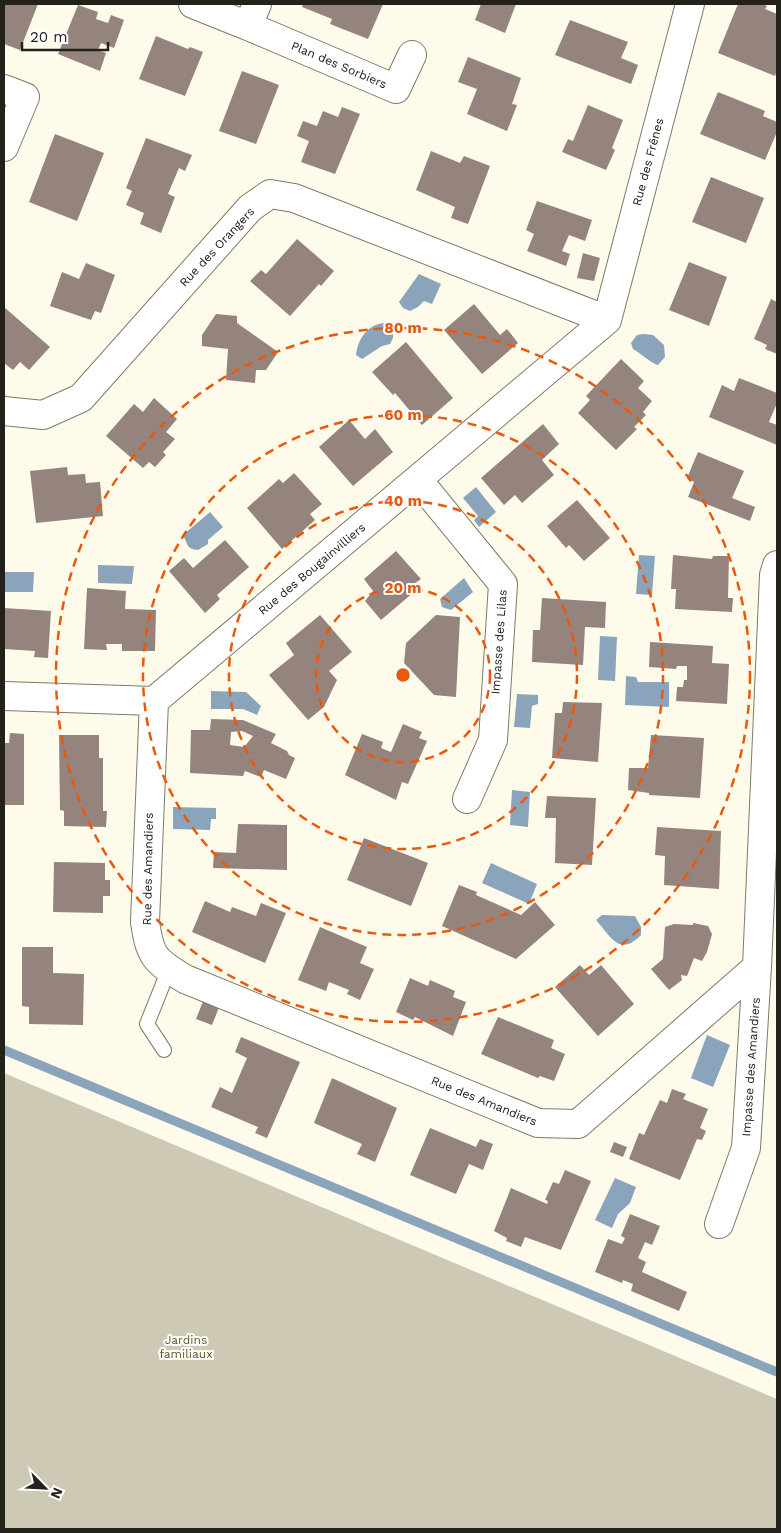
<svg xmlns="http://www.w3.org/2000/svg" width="781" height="1533" font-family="'Work Sans',sans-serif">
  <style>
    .green { fill: #cec9b4 }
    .water { fill: #8aa4bb }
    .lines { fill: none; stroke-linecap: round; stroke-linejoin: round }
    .stream { stroke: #8aa4bb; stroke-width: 9 }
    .building { fill: #94847d; fill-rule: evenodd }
    .lane-casing { stroke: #7e7a6b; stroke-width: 16 }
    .street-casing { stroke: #7e7a6b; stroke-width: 30 }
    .lane { stroke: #fff; stroke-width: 14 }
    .street { stroke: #fff; stroke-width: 28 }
    .ring { fill: none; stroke: #e8590c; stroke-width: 2.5; stroke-dasharray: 9 6 }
    .labels { text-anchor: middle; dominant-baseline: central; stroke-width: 4; stroke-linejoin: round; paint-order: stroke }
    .street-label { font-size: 12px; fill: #22211a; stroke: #fff }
    .park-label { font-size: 12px; fill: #655822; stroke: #fff }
    .centre { fill: #e8590c; stroke: #fff; stroke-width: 2.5 }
    .ring-label { font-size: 15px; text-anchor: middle; font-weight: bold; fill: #e8590c; stroke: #fff; stroke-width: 4; stroke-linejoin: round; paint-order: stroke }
  </style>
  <rect width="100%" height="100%" fill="#fffbea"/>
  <path class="green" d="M4,1073L777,1399V1529H4Z"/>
  <path class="water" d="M419,274L441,284L432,304L424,301L418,307L410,311L403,308L399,302Z
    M384,323L393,328V338L390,344L382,346L362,359L356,355C358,339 367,325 384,323Z
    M643,334L653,335L664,345L665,357L658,365C649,362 642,354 633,349L631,343L637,335Z
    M476,487L496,512L479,527L474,520L478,516L463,498Z
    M210,512L223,527L208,540V544L198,550C186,549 188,544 183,535Z
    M639,555L655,556L652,595L636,594Z
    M98,565L134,566L132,584L98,583Z
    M4,572H34L33,592H4Z
    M464,578L473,592L451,610L442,607L440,599Z
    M600,636L617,637L615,681L598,680Z
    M626,676L636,677L638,682H669V707L625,705Z
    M211,691L246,692L261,706L257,715L243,709H211Z
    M517,694L538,695V704L532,706L530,728L514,727Z
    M512,790L530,792L528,827L510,825Z
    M173,807L216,808V819H211L210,830L173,829Z
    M491,863L537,884L529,904L482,883Z
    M602,915L635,916L641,927V935C620,957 611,937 596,920Z
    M707,1035L730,1045L713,1087L691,1078Z
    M615,1178L636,1187L630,1203L618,1214L612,1228L595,1220Z"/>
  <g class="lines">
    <path class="stream" d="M4,1050L777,1372"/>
  </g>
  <path class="building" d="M4,4H38L20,50L4,44Z
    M303,4H383L368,39L330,24L332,19L302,7Z
    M481,4H516L505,33L475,20Z
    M738,4H762L767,6L765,9L777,14V70L775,76L718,53Z
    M78,5L98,12L96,19L108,23L111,15L124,20L114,48L101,43L98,50L106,53L100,71L58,54Z
    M570,20L628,42L621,58L638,65L631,84L555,55Z
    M156,36L188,49L190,47L203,52L185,96L139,79Z
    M468,57L521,78L512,104L517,105L507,131L467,114L477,89L458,82Z
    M242,71L279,85L256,144L219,131Z
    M718,92L765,111L763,116L777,122V132L765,160L700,134Z
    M588,105L623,120L612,148L615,150L606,170L562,152L568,139L573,141Z
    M342,107L360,114L335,174L301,162L309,141L297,136L303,121L317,126L323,111L338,117Z
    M55,134L104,153L77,221L29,202Z
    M146,138L192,155L185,171L179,168L168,194L175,197L161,233L140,224L144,213L126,205L132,191L126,188Z
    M431,151L460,163L464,156L490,166L468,224L451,218L455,207L416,190Z
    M711,177L764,198L746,243L692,222Z
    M537,201L592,220L585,241L569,235L562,251L570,254L566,266L527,251L534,234L526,230Z
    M297,239L334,271L321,286L319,284L290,316L250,281L261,270L266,274Z
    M583,253L600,258L594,281L577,278Z
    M689,262L727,277L709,326L669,310Z
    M86,263L115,275L101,313L95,311L91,320L50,306L62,272L79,279Z
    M771,299L777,302V354L765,349L767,345L754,339Z
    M474,304L500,335L507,329L518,343L482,374L444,330Z
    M4,307L50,347L29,370L20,362L13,370L4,363Z
    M216,314L237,316V323L278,352L266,370H256L255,383L226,380L228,349L202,346V335Z
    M406,342L453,398L422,425L395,393L393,395L372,372Z
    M621,359L644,381L638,388L652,401L643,412L646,415L634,427L637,429L616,450L578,413L590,400L586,396Z
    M739,378L777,393V403L769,422L777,425V445L709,417L722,385L734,391Z
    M154,398L177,419L166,432L175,439L163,452L166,455L155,467L149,462L143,468L106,436L134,404L143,412Z
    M349,420L365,439L375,429L393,452L353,486L319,447Z
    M543,424L559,444L542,460L554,475L522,503L515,495L504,505L481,478Z
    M698,452L744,471L732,498L755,507L750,521L688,497L694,482L687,478Z
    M67,467L68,475L85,474L86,483L100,482L103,516L36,523L30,471Z
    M294,473L322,504L310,514L315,520L282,549L247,508L279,479L283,483Z
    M577,500L610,538L584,561L569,545L566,548L547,526Z
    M225,540L249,567L217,595L220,599L205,613L169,571L184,558L193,568Z
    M396,551L421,579L410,587L414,592L381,620L365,601L373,591L364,579Z
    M673,555L712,559L713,556H729L728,598H733L732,612L675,609L676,589H671Z
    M87,588L126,591L125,609L156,610L155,651H122V644H106L107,650L84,649Z
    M542,598L606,602L605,628L585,627L583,665L532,662L533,630H540Z
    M4,608L51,611L48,658L34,657L35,651L4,649Z
    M320,615L352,652L329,671L337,680L324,707L308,720L269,675L294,655L286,643Z
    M436,615L460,617L456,697L434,695L404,663L406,643Z
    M650,642L713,646L712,663L729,664L727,704L676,701L677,687H683L684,680H687V666H677L676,669L649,667Z
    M563,702L602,703L598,762L552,758L555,713H562Z
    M211,719L243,720L276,734L271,743L287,751L289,755L295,758L286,779L264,770L261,777L245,771L243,776L190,773L191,730H210ZM242,731L253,736L244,747L230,745L231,732Z
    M403,724L422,732L419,738L427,741L408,784L402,782L396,800L345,775L362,734L383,742L381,748L391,752Z
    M10,733L24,734V805H4V743H9Z
    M59,735H99V758H103V811H107L106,827L64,826V811L60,810Z
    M651,735L704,738L700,798L649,795V793L628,790L629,768H648Z
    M547,796L596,798L592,865L555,863L556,818H545Z
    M238,824L287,825V870L213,868L214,852L236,853Z
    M657,827L721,831L719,889L664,885L665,856L655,855Z
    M364,838L428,863L411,906L347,880Z
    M54,862L105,863V880H110V896H103V913L53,912Z
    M459,885L477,892L476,895L521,915L535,902L555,925L516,959L442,926Z
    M205,901L230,912L232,907L256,916L261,903L286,913L265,963L192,932Z
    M693,923L708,926L712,934L707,952L702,961L694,958L687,976L681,975L682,980L669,990L651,969L663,959L665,927L674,924L693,925Z
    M320,927L367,947L360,963L374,969L360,1000L347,994L349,990L329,982L326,991L298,980Z
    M22,947H53V973L84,974L83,1025L29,1024V1007L22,1006Z
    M580,965L589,975L601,965L634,1004L598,1036L555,987Z
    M410,978L428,986L430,980L455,991L453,997L466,1002L453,1036L415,1017L413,1020L396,1012Z
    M204,999L220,1005L212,1025L196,1019Z
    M498,1017L554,1040L551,1048L565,1054L554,1081L540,1076L538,1078L481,1054Z
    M241,1037L300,1062L267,1138L255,1133L258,1127L211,1107L220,1087L232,1093L247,1058L235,1052Z
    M332,1078L397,1108L375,1162L357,1154L362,1144L314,1123Z
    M672,1089L686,1094L683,1099L708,1109L700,1128L706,1131L702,1140L697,1139L680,1180L629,1159L639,1133L644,1135L660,1100L667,1103Z
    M430,1128L476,1147L480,1139L493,1144L483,1170L469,1164L456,1194L410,1175Z
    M614,1142L627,1147L623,1157L610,1152Z
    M565,1170L591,1181L561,1250L525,1237L521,1247L506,1241L507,1238L494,1231L511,1188L547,1204L548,1201L545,1200L553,1182L559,1184Z
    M630,1214L660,1226L652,1245L645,1242L638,1258L646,1262L642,1272L687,1292L679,1311L631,1291L633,1284L623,1280L622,1283L595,1272L608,1239L622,1244L625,1238L621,1236Z"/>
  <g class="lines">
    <defs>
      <path id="lane" d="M164,1050L147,1024L169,969"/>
      <path id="street" d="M193,4L248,26L257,4
        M248,26L396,89L412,55
        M4,89L25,97L4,147
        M607,320L690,4
        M4,411L43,415L81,398L250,208L270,194L294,198L607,320
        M418,480L503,584L493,740L467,799
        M4,696L154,701L607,320
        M154,701L145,922C150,957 155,961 185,979L538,1123L578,1124L757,967L774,575L777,565
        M719,1224L746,1148L757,967"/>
    </defs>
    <use href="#lane" class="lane-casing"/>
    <use href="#street" class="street-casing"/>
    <use href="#lane" class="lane"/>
    <use href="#street" class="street"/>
  </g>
  <g class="ring">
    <circle cx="403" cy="675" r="87"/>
    <circle cx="403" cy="675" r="174"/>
    <circle cx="403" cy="675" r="260"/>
    <circle cx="403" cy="675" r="347"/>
  </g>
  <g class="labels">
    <g class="street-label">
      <text transform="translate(339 65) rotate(23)">Plan des Sorbiers</text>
      <text transform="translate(648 162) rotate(-75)">Rue des Frênes</text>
      <text transform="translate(217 247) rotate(-47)">Rue des Orangers</text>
      <text transform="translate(312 569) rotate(-40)">Rue des Bougainvilliers</text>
      <text transform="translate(499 642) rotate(-86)">Impasse des Lilas</text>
      <text transform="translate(148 869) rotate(-89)">Rue des Amandiers</text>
      <text transform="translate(751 1067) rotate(-86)">Impasse des Amandiers</text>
      <text transform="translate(484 1101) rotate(22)">Rue des Amandiers</text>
    </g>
    <g class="park-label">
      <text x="186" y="1340">Jardins<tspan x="186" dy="14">familiaux</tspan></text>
    </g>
  </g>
  <circle cx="403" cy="675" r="8" class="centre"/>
  <g class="ring-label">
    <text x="403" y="333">80 m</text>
    <text x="403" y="420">60 m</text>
    <text x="403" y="506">40 m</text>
    <text x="403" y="593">20 m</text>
  </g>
  <rect width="781" height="1533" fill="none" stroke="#22211a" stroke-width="10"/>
  <g transform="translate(45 1488) rotate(114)" stroke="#ffffff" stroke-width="4" paint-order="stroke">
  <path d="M0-4L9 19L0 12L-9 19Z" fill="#22211a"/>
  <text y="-8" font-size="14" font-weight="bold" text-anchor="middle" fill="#22211a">N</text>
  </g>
  <path d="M22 42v8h86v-8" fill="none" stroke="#22211a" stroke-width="2.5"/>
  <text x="30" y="42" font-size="15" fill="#22211a" stroke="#ffffff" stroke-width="4" paint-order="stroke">20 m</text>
</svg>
